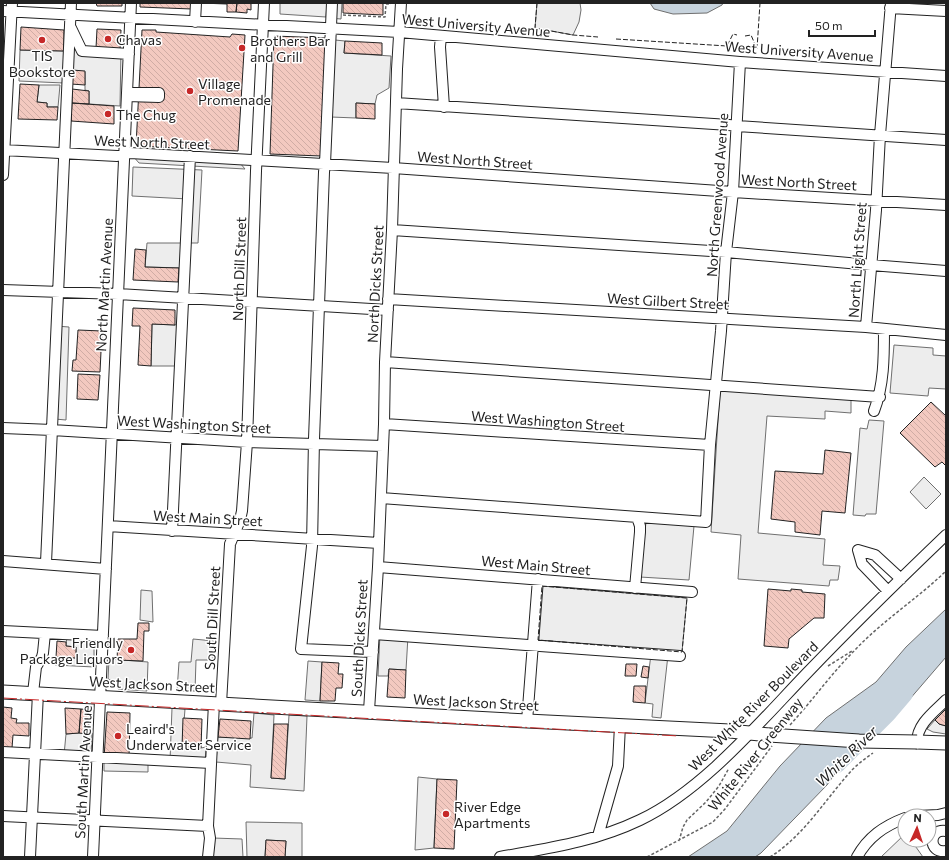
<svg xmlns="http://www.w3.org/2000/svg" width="949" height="860" font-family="Commissioner,sans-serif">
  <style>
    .parking { fill: #ededed; stroke: #6f6f6f }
    .water { fill: #c7d3dd; stroke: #6f6f6f }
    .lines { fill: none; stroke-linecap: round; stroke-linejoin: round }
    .river { stroke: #c7d3dd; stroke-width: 16 }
    .building { fill: url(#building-back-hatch); stroke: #222 }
    .minor-casing { stroke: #222; stroke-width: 12 }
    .major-casing { stroke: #222; stroke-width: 15 }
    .path { stroke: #646464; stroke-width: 1.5; stroke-dasharray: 3 2; stroke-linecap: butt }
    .minor { stroke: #fff; stroke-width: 10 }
    .major { stroke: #fff; stroke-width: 13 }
    .major-bridge-casing { stroke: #222; stroke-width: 15; stroke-linecap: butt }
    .major-bridge { stroke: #fff; stroke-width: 13 }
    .fence { stroke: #222; stroke-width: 1; stroke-dasharray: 5 2; stroke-linecap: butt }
    .power { stroke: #c62828; stroke-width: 1; stroke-dasharray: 14 3 2 3; stroke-linecap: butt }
    .poi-dot { fill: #c62828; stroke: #fff; stroke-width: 1.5 }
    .labels { text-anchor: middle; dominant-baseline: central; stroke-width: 3; stroke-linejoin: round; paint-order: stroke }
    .street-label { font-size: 14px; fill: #222; stroke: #fff }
    .poi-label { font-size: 14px; fill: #222; stroke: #fff; text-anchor: start }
    .water-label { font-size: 15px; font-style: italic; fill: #222; stroke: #fff }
  </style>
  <defs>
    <pattern id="building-back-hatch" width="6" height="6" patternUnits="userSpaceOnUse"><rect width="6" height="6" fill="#f3c9c0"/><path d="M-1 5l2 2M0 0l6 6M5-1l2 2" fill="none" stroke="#d0aca5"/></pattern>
  </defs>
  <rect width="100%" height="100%" fill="#fff"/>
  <path class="parking" d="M280,3H327L326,17L280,14Z
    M330,3H342L341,19L329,18Z
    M537,3H580L581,10L579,22L573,35L535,28Z
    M73,39L84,48L121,50L120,106L89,104V91L85,90V72L72,70Z
    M335,40L345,41L344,53L391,56L389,88L377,95L375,104L356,103V118L331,117Z
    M20,50L64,51V83L19,81Z
    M39,85H60L58,107H47V103L37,102Z
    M133,156L240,163L245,169L139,163Z
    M133,167L202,170L198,243H186L185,268L145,267L147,243H186L188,199L132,196Z
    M152,324L175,325L182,324L180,366H151Z
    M56,326L69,327L66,420L55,419Z
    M894,345L933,348V355L946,356V389L929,388L928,396L890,393Z
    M720,389L851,399V413L825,411V419L767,416L758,533L825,539L823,565L840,566L838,580H830L829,586L738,579L741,535L711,532Z
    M869,420L884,421L876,514H866L865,516L853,515L860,428L867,429Z
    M924,477L941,494L926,509L910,492Z
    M646,522L694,526L689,580L640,577Z
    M542,586L687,598L682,652L538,640Z
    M141,590L152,591L153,622L140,620Z
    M380,634L408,636L406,670L389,669L388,676H378Z
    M67,636L94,637V667L55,665L56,657L76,658V647L66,646Z
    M193,639L214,641L213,660H196L195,691H177L179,662H191Z
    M651,654L668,655L661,718L652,717L653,704L645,703Z
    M109,659L148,662L147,691L118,689L117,682L108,679Z
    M308,661L322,662L320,701L305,700Z
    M172,708L185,709L182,747L201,748L206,747L205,763L170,761Z
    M254,713L274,715L271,778L285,779L289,715L307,716L304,791L250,787L251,765L216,762L218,737L252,738Z
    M935,720L939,724L946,726V734L933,732L927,729Z
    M79,733H92L91,757L64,755L66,734Z
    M104,758L148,760V772L104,771Z
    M418,777L437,779L434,848L415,850Z
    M246,822L302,823V857H285L286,841L266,840L265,857H247Z
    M905,834V840H911L923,857H881Z
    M213,838L242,839L243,857H213Z"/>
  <path class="water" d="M650,3H723L722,5L707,13L673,14L654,9Z
    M946,609V657L909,700L871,723L827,785L761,853L755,857H688L727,831L780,766L826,718L876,682L906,647Z"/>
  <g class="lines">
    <path class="river" d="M837,765L888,714L905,694"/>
  </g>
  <path class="building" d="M96,3H122V6H97Z
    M140,3H192V9L140,7Z
    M200,3H227V4Z
    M227,3H237L236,12H227Z
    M237,3H251V10L247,9V13L236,12Z
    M343,3H383V15L343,13Z
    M21,27L64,30V51L20,50Z
    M97,29L121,30L120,50L96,48Z
    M142,30H156V32L230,37L232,34L245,35L238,151L136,146Z
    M274,36L327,38L321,156L270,154Z
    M345,41L382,43V55L344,53Z
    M72,70L85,71V85L71,84Z
    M20,84L39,85L37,102L47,103V107H58L57,120L18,119Z
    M72,89L89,91V104L72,103Z
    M72,103L114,106V124L71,121Z
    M356,103L375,104V119L356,118Z
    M135,249L146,250L145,267L179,268L178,282L133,280Z
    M133,308L175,310V325L152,324L151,366L138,365L140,326H132Z
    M78,330L102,331L100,372L72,371L73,360H76Z
    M78,374L100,375L98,400L77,399Z
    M931,402L946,416V466L942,462L935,467L900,433Z
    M825,450L851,453L845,513L822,511L820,535L795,532V522L771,519L775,471L823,474Z
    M768,589L791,591V589L802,590V592L825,594L824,618H814L789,639L788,648L764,646Z
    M138,623H149V631H144L143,661L117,660L118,639H137Z
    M57,641L66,642V646L76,647V658L56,657Z
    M322,662L339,663L338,674H343L342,688H336L335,701H320Z
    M626,664H637L636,676H625Z
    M643,666L649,667L648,678L641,677Z
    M389,669L406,670L405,698L387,697Z
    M634,686H646L645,703L633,702Z
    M3,707L12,708L11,718L17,719L16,723H29V736L13,735L12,748H3Z
    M65,708L81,709L79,733L66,734Z
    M81,709L90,710L88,734L79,733Z
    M946,709V726L939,724L935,720Z
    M107,712L130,713L129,760L104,758Z
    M183,718L202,719L201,748L182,747Z
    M220,719L251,721L250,739L218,737Z
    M274,724H288L285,779L271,778Z
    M437,779L457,780L454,849L434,848Z
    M266,840L286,841L285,857H265Z"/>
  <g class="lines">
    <defs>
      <path id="minor" d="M332,3L325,164L324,172L314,439L312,546L301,649L373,652
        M890,8L946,11
        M3,11L399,32L740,62L946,76
        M195,22L196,3
        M71,28L82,51L129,54
        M441,36L440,47L444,107
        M127,96L159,97V93H127
        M396,103L729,125L737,126L946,140
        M3,150L117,156L130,153L393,168L733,192L946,205
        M3,175L12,3
        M392,230L726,252L871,265L946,271
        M3,290L118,294L388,310
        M388,299L866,327L946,335
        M866,327L876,210L880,135L891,3
        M385,362L880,397
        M874,411C884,385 884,357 884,329
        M384,424L710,445
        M3,428L52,430L247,442L383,446
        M381,498L706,522L710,445L721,331L726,252L733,192L740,62
        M108,526L379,543
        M172,531L190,156
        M3,561L106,569
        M46,563L71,3
        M378,567L692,592
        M635,588L640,532V526L637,517
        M888,591L862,564L858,550L875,555L901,579
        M3,631L103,636
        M374,634L680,656
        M33,693L36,667L42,657L43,653L45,633
        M221,704L230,544L240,520L242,511L247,442L256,171L264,3
        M369,711L378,567L384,424L385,362L392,230L397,69L401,3
        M527,721L538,579
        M917,742C917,724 934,712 946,700
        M3,752L211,763
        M3,816L208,826
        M917,816L938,815L946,813
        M946,831C928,828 928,854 946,851
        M598,836L618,766L620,725
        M30,857L38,693
        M93,857L131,3
        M208,857L210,838L208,826L214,703
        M500,857C549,848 594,842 640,820C703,790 759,723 807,673C852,626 899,580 946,535
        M857,857C868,837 884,826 905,818"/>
      <path id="major" d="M3,692L527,721L730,731L769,735
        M917,742L946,743"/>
    </defs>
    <use href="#minor" class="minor-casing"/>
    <use href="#major" class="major-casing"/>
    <path class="path" d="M343,15L385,17L386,4H391
      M828,666L852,651
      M790,725C812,701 831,674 854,651C882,621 917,599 946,571
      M679,841L683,827L687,820L706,802L719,786L729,768
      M647,857L713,822L725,809L772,746
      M770,857C805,835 826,798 853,769C859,763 866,758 873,753"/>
    <use href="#minor" class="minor"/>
    <use href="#major" class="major"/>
    <defs>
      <path id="major-bridge" d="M769,735L859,741L917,742"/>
    </defs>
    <use href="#major-bridge" class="major-bridge-casing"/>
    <use href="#major-bridge" class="major-bridge"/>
    <path class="fence" d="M537,3L535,28L573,35L598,37
      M745,36L751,35L757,49L760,3
      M616,39L727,46L733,34L737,35
      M542,586L687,598L682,652L538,640Z"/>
    <path class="power" d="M3,698L679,736"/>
  </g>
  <g class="poi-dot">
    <circle cx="108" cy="39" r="4"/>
    <circle cx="42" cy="40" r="4"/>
    <circle cx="242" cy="48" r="4"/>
    <circle cx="190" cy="91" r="4"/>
    <circle cx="108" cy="114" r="4"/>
    <circle cx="131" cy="650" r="4"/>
    <circle cx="118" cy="736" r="4"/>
    <circle cx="446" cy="814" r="4"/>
  </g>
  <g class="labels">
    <g class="street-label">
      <text transform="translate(476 25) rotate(5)">West University Avenue</text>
      <text transform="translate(799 51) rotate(4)">West University Avenue</text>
      <text transform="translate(152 142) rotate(2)">West North Street</text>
      <text transform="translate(475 160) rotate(4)">West North Street</text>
      <text transform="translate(799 182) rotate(3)">West North Street</text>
      <text transform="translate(717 195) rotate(-86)">North Greenwood Avenue</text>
      <text transform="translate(857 260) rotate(-86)">North Light Street</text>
      <text transform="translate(239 269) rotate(-88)">North Dill Street</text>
      <text transform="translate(375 284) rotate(-87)">North Dicks Street</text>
      <text transform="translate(104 285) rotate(-87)">North Martin Avenue</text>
      <text transform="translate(668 301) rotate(3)">West Gilbert Street</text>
      <text transform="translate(548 421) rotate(4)">West Washington Street</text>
      <text transform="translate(194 424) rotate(3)">West Washington Street</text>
      <text transform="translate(208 518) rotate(3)">West Main Street</text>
      <text transform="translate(536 565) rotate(5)">West Main Street</text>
      <text transform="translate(212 618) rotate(-87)">South Dill Street</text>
      <text transform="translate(359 638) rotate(-87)">South Dicks Street</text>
      <text transform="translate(152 684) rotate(3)">West Jackson Street</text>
      <text transform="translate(476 702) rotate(3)">West Jackson Street</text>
      <text transform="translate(753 706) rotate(-45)">West White River Boulevard</text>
      <text transform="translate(755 754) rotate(-51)">White River Greenway</text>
      <text transform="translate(83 772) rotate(-87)">South Martin Avenue</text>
    </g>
    <g class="poi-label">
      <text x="116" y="39">Chavas</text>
      <text x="250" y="40">Brothers Bar<tspan x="250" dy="16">and Grill</tspan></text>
      <text x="42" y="55" text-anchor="middle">TIS<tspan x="42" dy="16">Bookstore</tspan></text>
      <text x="198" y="83">Village<tspan x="198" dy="16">Promenade</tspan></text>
      <text x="116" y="114">The Chug</text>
      <text x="123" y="642" text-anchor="end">Friendly<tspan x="123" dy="16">Package Liquors</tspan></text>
      <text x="126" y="728">Leaird's<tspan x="126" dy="16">Underwater Service</tspan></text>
      <text x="454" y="806">River Edge<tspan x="454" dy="16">Apartments</tspan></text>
    </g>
    <g class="water-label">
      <text transform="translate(846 756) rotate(-44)">White River</text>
    </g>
  </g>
  <rect width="949" height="860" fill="none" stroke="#222222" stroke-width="8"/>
  <g transform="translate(917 828) rotate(3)"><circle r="19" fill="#ffffff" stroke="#a7a7a7"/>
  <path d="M0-3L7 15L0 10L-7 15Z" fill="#c62828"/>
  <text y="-6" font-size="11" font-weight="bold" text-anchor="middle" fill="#222222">N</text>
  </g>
  <path d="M809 30v6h66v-6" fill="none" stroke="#222222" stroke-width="2"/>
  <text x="815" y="30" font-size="12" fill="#222222" stroke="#ffffff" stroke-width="3" paint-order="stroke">50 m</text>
</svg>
